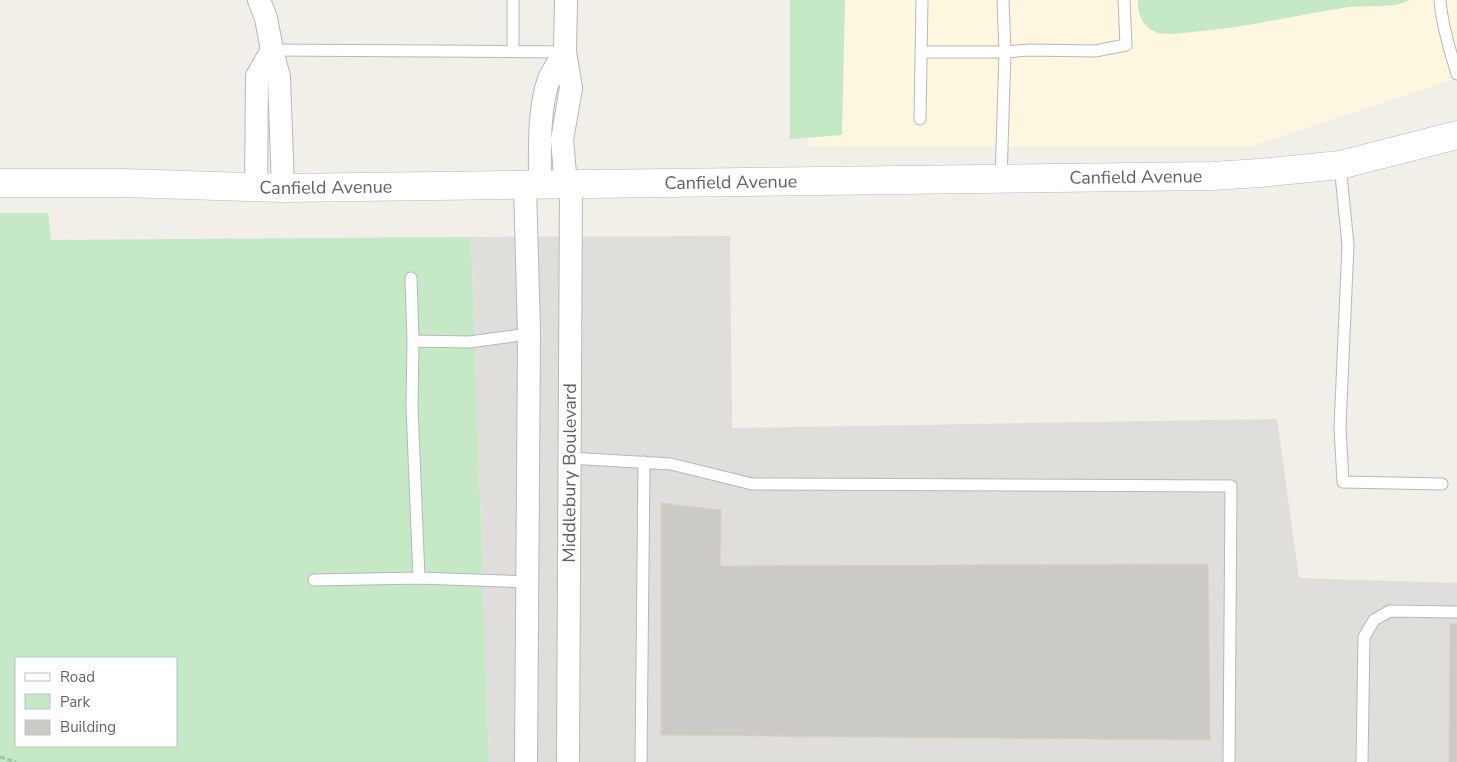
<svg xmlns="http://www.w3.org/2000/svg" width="1457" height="762" font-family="'Nunito Sans',sans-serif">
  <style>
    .commercial { fill: #fef7e0 }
    .industrial { fill: #e0deda }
    .green { fill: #c5e8c5; fill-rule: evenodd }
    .building { fill: #cccac5; stroke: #d6d1c6 }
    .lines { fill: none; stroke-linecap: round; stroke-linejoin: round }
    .service-casing { stroke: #b5b8bc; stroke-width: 13 }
    .minor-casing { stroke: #b5b8bc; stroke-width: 24 }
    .tertiary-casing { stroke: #b5b8bc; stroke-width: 29 }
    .path { stroke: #9cc7a9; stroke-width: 3; stroke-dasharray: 5 2.5; stroke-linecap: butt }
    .service { stroke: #fff; stroke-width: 11 }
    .minor { stroke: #fff; stroke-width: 22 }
    .tertiary { stroke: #fff; stroke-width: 28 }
    .labels { text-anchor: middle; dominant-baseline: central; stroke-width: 4; stroke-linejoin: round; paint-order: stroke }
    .street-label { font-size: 18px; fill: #5f6368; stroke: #fff }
  </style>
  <rect width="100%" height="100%" fill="#f1efe8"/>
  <path class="commercial" d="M809,0H1457V78L1248,147H808Z"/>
  <path class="industrial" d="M730,236L732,428L1277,419L1299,578L1457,583V762H489L471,237Z"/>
  <path class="green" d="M790,0H845L842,135L790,139Z
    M1138,0H1410C1391,10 1364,4 1343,8C1292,16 1243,28 1192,32C1182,33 1169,35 1158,33C1143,28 1137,14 1138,0Z
    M0,213H48L51,240L471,237L489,762H0ZM16,658H176V746H16Z"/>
  <path class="building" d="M661,503L721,510L720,566L1208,564L1210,740L661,735Z
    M1450,624H1457V762H1449Z"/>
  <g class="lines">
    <defs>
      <path id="service" d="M513,0V52
        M1440,0C1442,25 1450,50 1457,74
        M272,50L565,52
        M921,52H1005L1029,50L1095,51L1126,45L1124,0
        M920,119L922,0
        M1340,165L1348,245L1340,427L1343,482L1442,484
        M1001,180L1005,52L1003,0
        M411,278L413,341L412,407L419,578L527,582
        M413,341L469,342L529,334
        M569,458L671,464L752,484L1231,486L1229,762
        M314,580L419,578
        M641,762L644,462
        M1362,762L1364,637L1374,620L1390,611L1457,612"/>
      <g id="minor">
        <path d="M259,0L266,18L272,50L279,77L283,188"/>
        <path d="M566,184L562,140L571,88L565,52L566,0"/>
        <path d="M525,185L529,334L526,762"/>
        <path d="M540,185C540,153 538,109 549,79C553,70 560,61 565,52"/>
        <path d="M256,188L257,76L272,50"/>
        <path id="s1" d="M568,762L571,184"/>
      </g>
      <g id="tertiary">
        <path id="s2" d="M0,183H122L283,188L1212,176L1260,173L1340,165L1457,135"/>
      </g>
    </defs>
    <use href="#service" class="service-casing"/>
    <use href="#minor" class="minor-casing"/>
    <use href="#tertiary" class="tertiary-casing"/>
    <path class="path" d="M0,757L16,762"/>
    <use href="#service" class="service"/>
    <use href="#minor" class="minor"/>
    <use href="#tertiary" class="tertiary"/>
  </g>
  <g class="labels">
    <g class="street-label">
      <text stroke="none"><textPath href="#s2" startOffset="1136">Canfield Avenue</textPath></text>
      <text stroke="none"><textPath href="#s2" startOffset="731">Canfield Avenue</textPath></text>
      <text stroke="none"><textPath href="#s2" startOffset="326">Canfield Avenue</textPath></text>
      <text stroke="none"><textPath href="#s1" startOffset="289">Middlebury Boulevard</textPath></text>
    </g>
  </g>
  <rect x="15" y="657" width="162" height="90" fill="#ffffff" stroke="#bfc1c3"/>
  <rect x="25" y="673" width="25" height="8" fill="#ffffff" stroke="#bfc1c3"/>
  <text x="60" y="682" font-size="15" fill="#5f6368">Road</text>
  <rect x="25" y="694" width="25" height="15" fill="#c5e8c5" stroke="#bfc1c3"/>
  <text x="60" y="707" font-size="15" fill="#5f6368">Park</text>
  <rect x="25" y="720" width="25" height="15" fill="#cccac5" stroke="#bfc1c3"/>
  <text x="60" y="732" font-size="15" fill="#5f6368">Building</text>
</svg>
